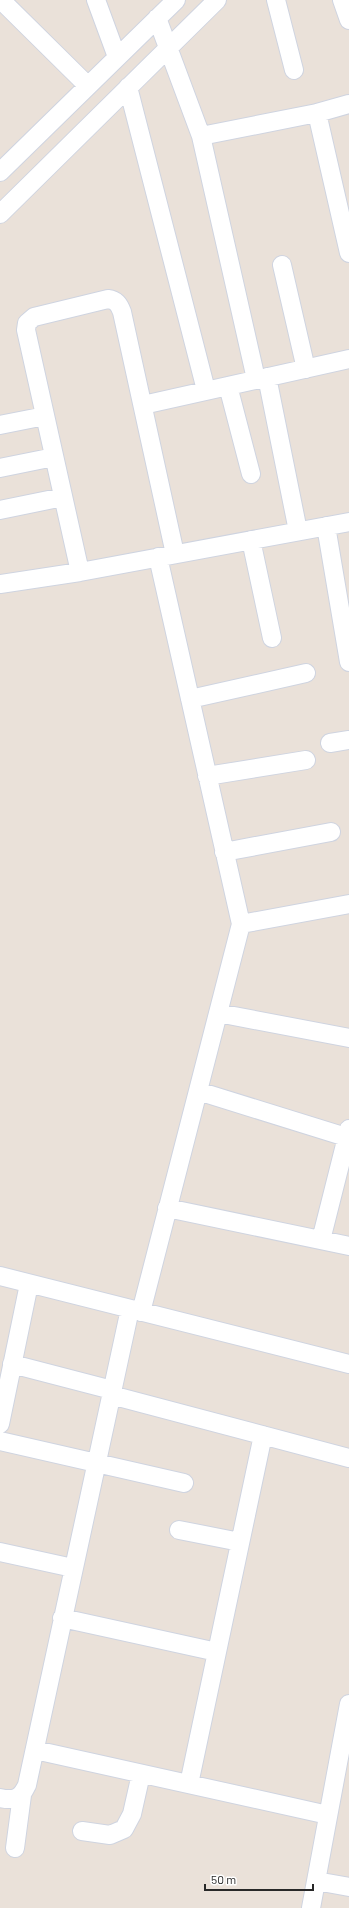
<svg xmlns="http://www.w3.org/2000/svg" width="349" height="1908" font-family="Barlow,sans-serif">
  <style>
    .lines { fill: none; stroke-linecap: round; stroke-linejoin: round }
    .minor-casing { stroke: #cfd4e0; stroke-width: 20 }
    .minor { stroke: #fff; stroke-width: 18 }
  </style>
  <rect width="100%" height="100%" fill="#eae1d9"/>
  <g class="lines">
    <defs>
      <path id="minor" d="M1,0L88,86
        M96,0L117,57
        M276,0L294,70
        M342,0L349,20
        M157,18L201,136L256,379
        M128,87L206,390
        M349,104L317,113L349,253
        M201,136L317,113
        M0,172L176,0
        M0,214L217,0
        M282,265L306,369
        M267,377L298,531
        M228,386L251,474
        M143,405L349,359
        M0,425L45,416
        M0,468L54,457
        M0,510L63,497
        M326,526L349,662
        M251,540L272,638
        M80,572L26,330L27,323L34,317L108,299C116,300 119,304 122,312L175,554
        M0,584L80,572L349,522
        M190,699L306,673
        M330,743L349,740
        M207,776L306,760
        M224,852L331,832
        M241,924L349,904
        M218,1013L349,1038
        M198,1091L349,1138
        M167,1208L349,1246
        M321,1240L349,1129
        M0,1276L349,1364
        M141,1312L241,924L158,557
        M12,1364L112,1390
        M111,1395L349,1458
        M0,1424L29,1284
        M0,1441L184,1483
        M179,1530L240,1542
        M0,1552L73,1568
        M62,1618L217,1652
        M35,1750L328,1815
        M189,1784L263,1435
        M0,1798C15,1801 21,1798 27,1785L130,1309
        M82,1831L110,1835L124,1829L132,1814L141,1774
        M15,1848L22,1795
        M316,1881L349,1887
        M311,1908L349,1704"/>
    </defs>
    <use href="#minor" class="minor-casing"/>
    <use href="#minor" class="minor"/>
  </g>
  <path d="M205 1884v6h108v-6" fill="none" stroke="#282828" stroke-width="2"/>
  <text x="211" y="1884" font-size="12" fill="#282828" stroke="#ffffff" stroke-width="3" paint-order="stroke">50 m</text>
</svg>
